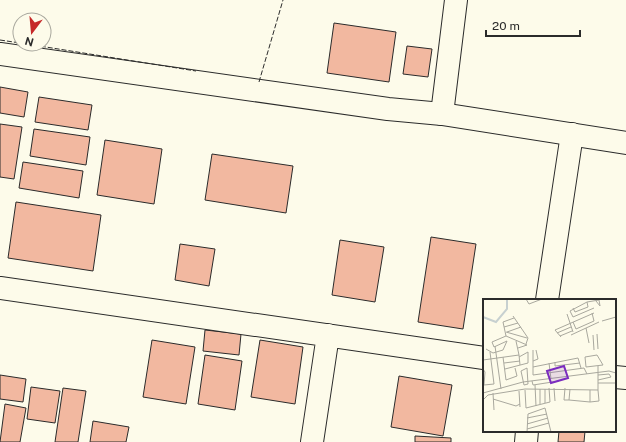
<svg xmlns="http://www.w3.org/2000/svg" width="626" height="442" font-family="'Public Sans',sans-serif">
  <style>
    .building { fill: #f2b8a0; stroke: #2b2b2b }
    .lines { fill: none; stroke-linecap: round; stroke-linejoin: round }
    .minor-casing { stroke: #2b2b2b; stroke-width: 24 }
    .tertiary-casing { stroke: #2b2b2b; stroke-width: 24 }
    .minor { stroke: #fdfbea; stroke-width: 22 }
    .tertiary { stroke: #fdfbea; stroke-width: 22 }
    .fence { stroke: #2b2b2b; stroke-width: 1; stroke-dasharray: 5 2; stroke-linecap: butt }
    .inset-river { fill: none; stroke: #c7d0d0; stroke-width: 2 }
    .inset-road { fill: none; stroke: #a9a89e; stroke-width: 1 }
    .view { fill: #7b2cbf; fill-opacity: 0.15; stroke: #7b2cbf; stroke-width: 2 }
    .inset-edge { fill: none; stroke: #2b2b2b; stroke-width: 2 }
  </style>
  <rect width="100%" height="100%" fill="#fdfbea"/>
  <path class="building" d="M334,23L396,32L389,82L327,73Z
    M407,46L432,49L428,77L403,74Z
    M0,87L28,92L24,117L0,113Z
    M39,97L92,105L88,130L35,122Z
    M0,124L22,127L14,179L0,177Z
    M34,129L90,137L86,165L30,156Z
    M105,140L162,149L154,204L97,195Z
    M212,154L293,166L286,213L205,200Z
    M23,162L83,171L79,198L19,188Z
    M16,202L101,215L93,271L8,258Z
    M431,237L476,244L463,329L418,322Z
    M340,240L384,247L375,302L332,295Z
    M180,244L215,249L209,286L175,280Z
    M205,330L241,334L239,355L203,351Z
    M152,340L195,347L186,404L143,397Z
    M260,340L303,347L295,404L251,397Z
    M205,355L242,361L235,410L198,404Z
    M0,375L26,379L23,402L0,399Z
    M399,376L452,385L443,436L391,427Z
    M31,387L60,391L55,423L27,419Z
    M63,388L86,391L78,442H55Z
    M5,404L26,408L20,442H0Z
    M93,421L129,427L126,442H90Z
    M559,431H585L584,442H558Z
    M415,436L451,438V442H415Z"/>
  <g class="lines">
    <defs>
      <path id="minor" d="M442,114L456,0
        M0,288L484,358
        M547,300L572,134
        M615,377L626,378
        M312,442L328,335
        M526,442L527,431"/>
      <path id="tertiary" d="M0,54L388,109L442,114L626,143"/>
    </defs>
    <use href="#minor" class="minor-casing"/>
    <use href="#tertiary" class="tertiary-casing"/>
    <use href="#minor" class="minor"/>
    <use href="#tertiary" class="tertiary"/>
    <path class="fence" d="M0,40L20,43
      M27,44L196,71
      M259,82L283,0"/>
  </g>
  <g transform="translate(483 299)">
    <rect width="133" height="133" fill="#fdfbea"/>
    <path class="inset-river" d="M0,18L13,23L24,10V0"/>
    <path class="inset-road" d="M43,0L46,5L59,0M90,9L92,13L105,8L104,3M111,9L90,18L87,12L104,3L116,1L117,7L113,2M84,15L90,33M30,17L45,39L43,45M119,22L133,18M90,23L93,30L111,22L109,14M21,28L35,24M103,29L106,44M23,33L44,39M24,33L38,28M74,34L88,28M114,35L115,50M88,36L116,23M110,36L111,51M23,37L20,23L31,19M77,37L89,32M78,38L72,31L111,14M33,42L36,56M12,47L18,90M3,50L10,54L20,51L24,42L11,48L9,43L23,37L44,46L35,49M50,51V76L101,69L104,75M114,56L120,66L103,68L102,58ZM20,58L23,81L34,77L32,69M0,61L36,56L37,66M50,62L55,60L53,51M72,63V67L97,64M21,64L37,62M66,64L68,80M50,68L95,59L98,69M44,69L45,85L41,86L38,72ZM0,70L2,73L1,86L11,85L7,53M22,70L45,64V53L36,58M115,76L126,75L128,78L115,81M49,82L50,86L76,82M115,84H133M52,86L53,107M71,89L72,102M82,89L81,101H86L87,90M57,90V105M62,90V104M42,91L43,109L67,103L66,89M36,92L37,108M0,94L40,83L126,72L133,74M10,94L11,111M10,100L33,107L37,105M0,101L5,96L42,90L115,91V67M86,101L107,103V91M107,103L116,102L115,91M44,119L64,115M44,125L65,119M44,130L66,124M44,133L45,115L62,109L68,133"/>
    <path class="view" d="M81,67L85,79L68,84L64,72Z"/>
    <rect width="133" height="133" class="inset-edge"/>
  </g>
  <g transform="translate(32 32) rotate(196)"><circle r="19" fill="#fdfbea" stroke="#a9a89e"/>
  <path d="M0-3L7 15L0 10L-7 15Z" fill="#c62828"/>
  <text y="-6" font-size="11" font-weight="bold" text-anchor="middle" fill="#2b2b2b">N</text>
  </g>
  <path d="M486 30v6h94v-6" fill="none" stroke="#2b2b2b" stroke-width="2"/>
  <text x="492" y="30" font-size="12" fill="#2b2b2b" stroke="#fdfbea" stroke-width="3" paint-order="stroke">20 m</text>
</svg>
